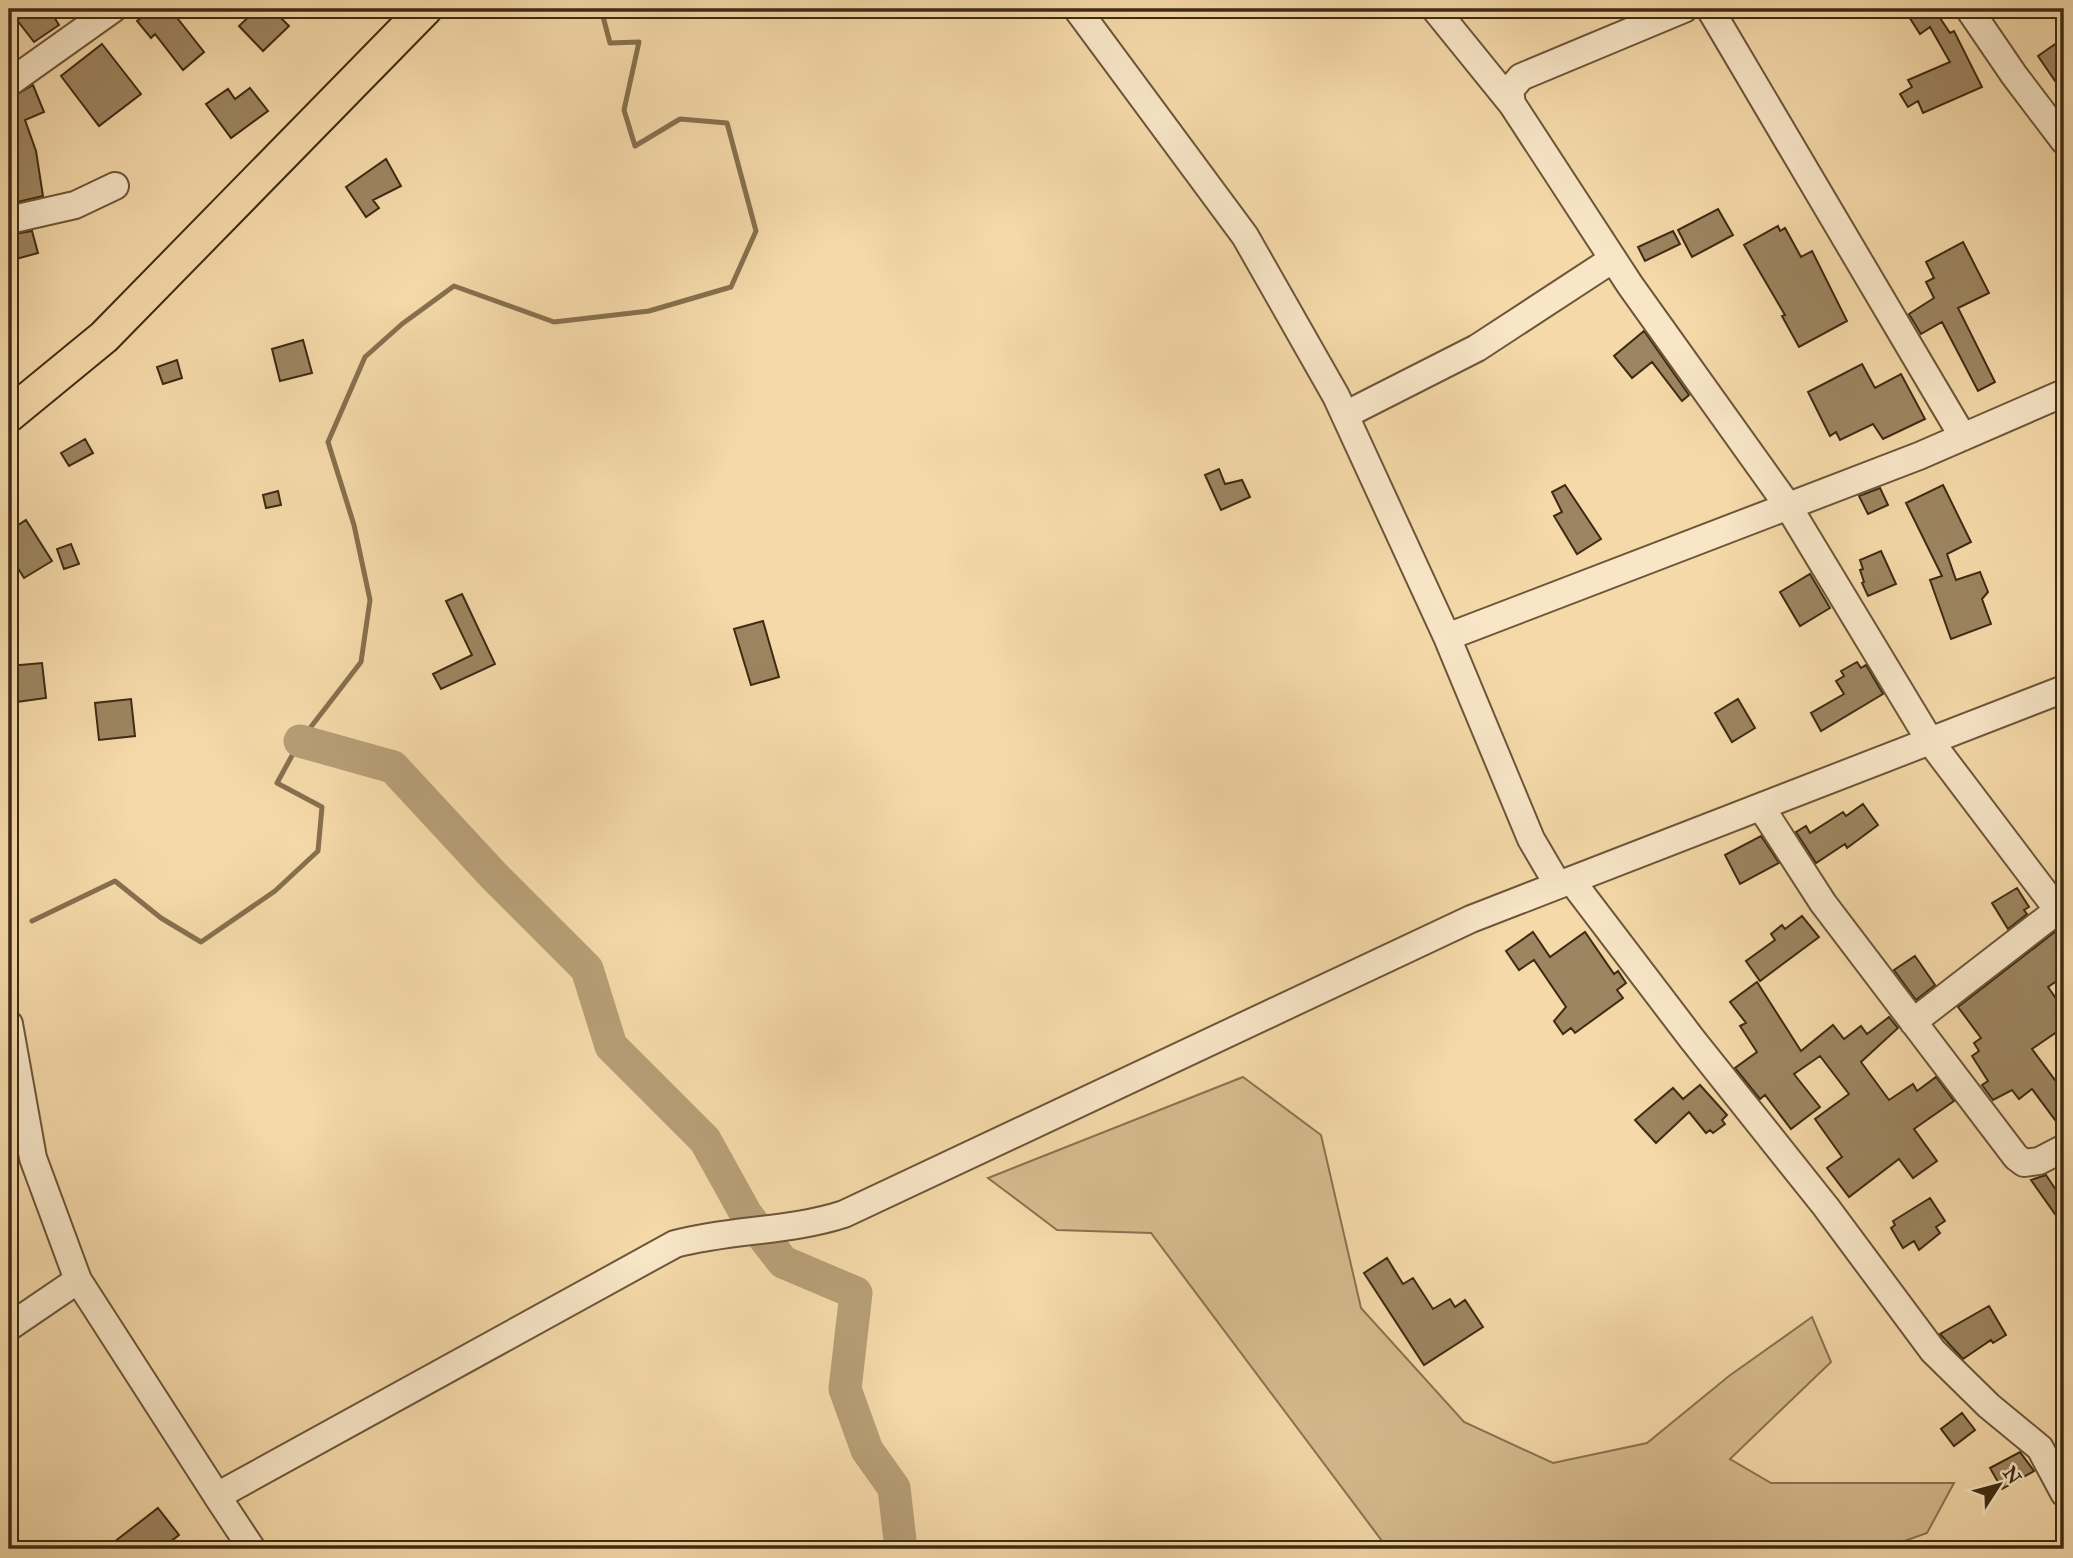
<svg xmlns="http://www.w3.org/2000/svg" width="2073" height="1558" font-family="'IM FELL Great Primer',serif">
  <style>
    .green { fill: #d6bb8f; stroke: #8a7350; stroke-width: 2 }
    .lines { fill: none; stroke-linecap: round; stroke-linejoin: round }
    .stream { stroke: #87704e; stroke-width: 5 }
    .river { stroke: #b79e76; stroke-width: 33 }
    .building { fill: #9d8561; stroke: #3e2b12; stroke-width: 2 }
    .minor-casing { stroke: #6c5638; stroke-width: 30 }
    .major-casing { stroke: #3e2b12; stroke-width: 37 }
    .minor { stroke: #f8e6c7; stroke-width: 26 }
    .major { stroke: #f5d9a9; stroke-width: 33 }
  </style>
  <rect width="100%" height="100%" fill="#f5d9a9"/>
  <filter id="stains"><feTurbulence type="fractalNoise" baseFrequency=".00286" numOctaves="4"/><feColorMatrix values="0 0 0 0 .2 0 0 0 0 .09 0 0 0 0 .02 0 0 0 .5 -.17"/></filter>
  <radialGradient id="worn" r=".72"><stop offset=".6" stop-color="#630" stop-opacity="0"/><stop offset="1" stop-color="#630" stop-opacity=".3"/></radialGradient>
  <path class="green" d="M1243,1077L1321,1135L1361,1308L1464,1422L1553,1463L1647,1443L1729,1376L1812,1317L1831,1362L1730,1459L1771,1483H1954L1927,1533L1882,1549H1388L1151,1233L1057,1230L988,1178Z"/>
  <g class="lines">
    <path class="stream" d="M32,921L115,881L161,918L201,942L275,891L318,851L322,807L277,783L300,741L361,662L370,600L354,525L328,442L365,357L402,324L454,286L554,322L649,311L731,287L756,231L727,123L680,119L635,146L624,110L639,42L610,43L601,9"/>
    <path class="river" d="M300,741L393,767L494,876L587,969L611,1046L705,1140L746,1214L783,1262L856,1293L845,1389L867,1450L894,1488L901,1549"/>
  </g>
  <path class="building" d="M34,9H49L59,25L34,42L17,20Z
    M153,9H192L178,19L204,52L183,70L155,34L151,38L137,21Z
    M257,9H272L289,26L263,51L239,26Z
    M1904,9H1934L1950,33L1954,31L1982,87L1923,113L1918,101L1908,107L1900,94L1912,87L1908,80L1950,62L1930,27L1920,34Z
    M2064,38V94L2038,56Z
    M102,44L141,94L99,126L61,76Z
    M33,85L44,112L25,120L36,151L43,196L9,204V99Z
    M250,88L268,111L231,138L206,104L228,89L235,99Z
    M386,159L401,186L373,200L379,208L366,217L346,187Z
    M1718,209L1733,235L1692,257L1678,230Z
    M1778,226L1780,231L1785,228L1801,257L1812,251L1847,321L1799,347L1782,316L1785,315L1744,245Z
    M32,231L38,253L9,261V235Z
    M1673,231L1680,244L1645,261L1638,247Z
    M1963,242L1989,293L1958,308L1995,382L1978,391L1942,322L1921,334L1909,314L1934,298L1926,282L1934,278L1926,262Z
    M1644,331L1689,395L1682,401L1652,362L1632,378L1614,356Z
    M303,340L312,373L280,381L272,349Z
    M177,360L182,378L163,384L157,367Z
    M1862,364L1875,388L1901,374L1925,419L1883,439L1873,424L1840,440L1836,432L1830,436L1808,392Z
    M85,439L93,453L69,466L61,453Z
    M1219,469L1225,484L1242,480L1250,497L1221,510L1205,475Z
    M1565,485L1601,539L1577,554L1554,516L1562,512L1552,492Z
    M1943,485L1971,542L1947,554L1956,580L1980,572L1988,592L1982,599L1991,624L1951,639L1930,580L1942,576L1906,503Z
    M1880,488L1888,505L1868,514L1859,496Z
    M278,491L281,505L266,508L263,495Z
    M26,520L52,561L24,578L9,554V531Z
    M71,544L79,564L64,569L57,549Z
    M1881,551L1896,584L1868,596L1862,583L1864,582L1860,570L1863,569L1860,560Z
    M1810,574L1830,608L1800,626L1780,592Z
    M462,594L495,664L441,689L433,674L472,655L446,601Z
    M763,621L779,677L751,685L734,629Z
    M1857,662L1861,668L1866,665L1883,694L1821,731L1811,713L1844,694L1836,681L1844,676L1841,671Z
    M42,663L46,698L9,703V666Z
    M131,699L135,736L99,740L95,703Z
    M1738,699L1755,728L1732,742L1715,713Z
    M1863,804L1878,825L1847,848L1845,844L1816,863L1796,832L1806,826L1810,833L1843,812L1846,816Z
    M1761,836L1779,863L1740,884L1725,855Z
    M2017,888L2029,907L2024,910L2027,914L2008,929L1992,903Z
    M1802,916L1819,937L1760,981L1746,961L1775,940L1771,934L1782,925L1785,929Z
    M2056,931L2064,939V976L2048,987L2064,1010L2056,1015L2064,1027L2032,1049L2058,1084L2064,1079V1132L2032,1089L2019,1099L2012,1090L1993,1100L1982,1085L1988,1081L1972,1056L1979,1051L1974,1043L1981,1038L1958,1007Z
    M1533,932L1550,957L1585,932L1614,974L1618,971L1626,983L1617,990L1623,998L1575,1033L1571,1028L1563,1034L1554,1021L1566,1007L1534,960L1519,970L1506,951Z
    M1915,956L1935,985L1916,1000L1894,970Z
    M1757,982L1801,1051L1833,1025L1844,1039L1861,1026L1867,1034L1889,1017L1898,1028L1861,1062L1889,1100L1913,1084L1917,1091L1936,1077L1954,1101L1914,1129L1937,1161L1913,1178L1899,1159L1849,1197L1827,1168L1842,1157L1815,1119L1849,1094L1820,1056L1794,1074L1820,1107L1791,1129L1765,1095L1760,1099L1735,1068L1757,1052L1740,1026L1746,1023L1730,1002Z
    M1700,1085L1727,1115L1722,1120L1725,1124L1713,1133L1710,1130L1706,1133L1689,1112L1656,1143L1635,1120L1673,1088L1683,1099Z
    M2046,1175L2056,1190L2064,1185V1207L2055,1214L2031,1180Z
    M1930,1198L1945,1221L1936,1227L1940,1233L1919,1250L1914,1241L1903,1248L1891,1228L1895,1225L1893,1221Z
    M1387,1258L1403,1284L1413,1278L1433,1309L1450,1299L1455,1307L1465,1300L1483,1327L1424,1365L1364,1273Z
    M1989,1306L2006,1335L1993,1343L1991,1340L1963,1359L1940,1334Z
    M1962,1413L1975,1430L1954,1446L1941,1429Z
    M2020,1452L2034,1471L2002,1489L1990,1468Z
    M158,1508L179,1535L161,1549H105Z"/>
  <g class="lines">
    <defs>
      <path id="minor" d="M1077,9L1245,236L1336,396L1447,637L1531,839L1558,885
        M1435,9L1512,104
        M1684,9L1521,77L1510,90L1512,104L1630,285L1788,506L1930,741L2064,918
        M1710,9L1963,437
        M1969,9L2014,75L2064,141
        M9,83L113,9
        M9,220L75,205L115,186
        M1345,415L1477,348L1613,259
        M1447,637L1919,456L2064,393
        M1761,807L1823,903L2016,1157L2024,1163L2039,1161L2064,1148
        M1571,880L1692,1039L1826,1207L1933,1351L1989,1406L2040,1448L2064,1493
        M1913,1022L2058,910
        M9,1024L33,1158L78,1280
        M9,1327L78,1280L217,1496L675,1244C731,1229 789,1232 844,1214L1471,919L2064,689
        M217,1496L252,1549"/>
      <path id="major" d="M9,415L104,337L425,9"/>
    </defs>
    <use href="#minor" class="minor-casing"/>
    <use href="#major" class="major-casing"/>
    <use href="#minor" class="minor"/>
    <use href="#major" class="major"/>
  </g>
  <rect width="2073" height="1558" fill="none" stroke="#f5d9a9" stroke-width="35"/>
  <rect x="10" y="10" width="2052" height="1537" fill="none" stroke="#3e2b12" stroke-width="3.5"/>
  <rect x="18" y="18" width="2038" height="1523" fill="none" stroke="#3e2b12" stroke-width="2"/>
  <g transform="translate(1999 1485) rotate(54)" stroke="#f8e6c7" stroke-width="5" paint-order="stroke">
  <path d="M0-5L12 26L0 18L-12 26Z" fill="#3e2b12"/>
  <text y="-10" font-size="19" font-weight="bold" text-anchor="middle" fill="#3e2b12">N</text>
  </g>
  <rect width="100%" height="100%" filter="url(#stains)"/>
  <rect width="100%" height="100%" fill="url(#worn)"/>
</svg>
